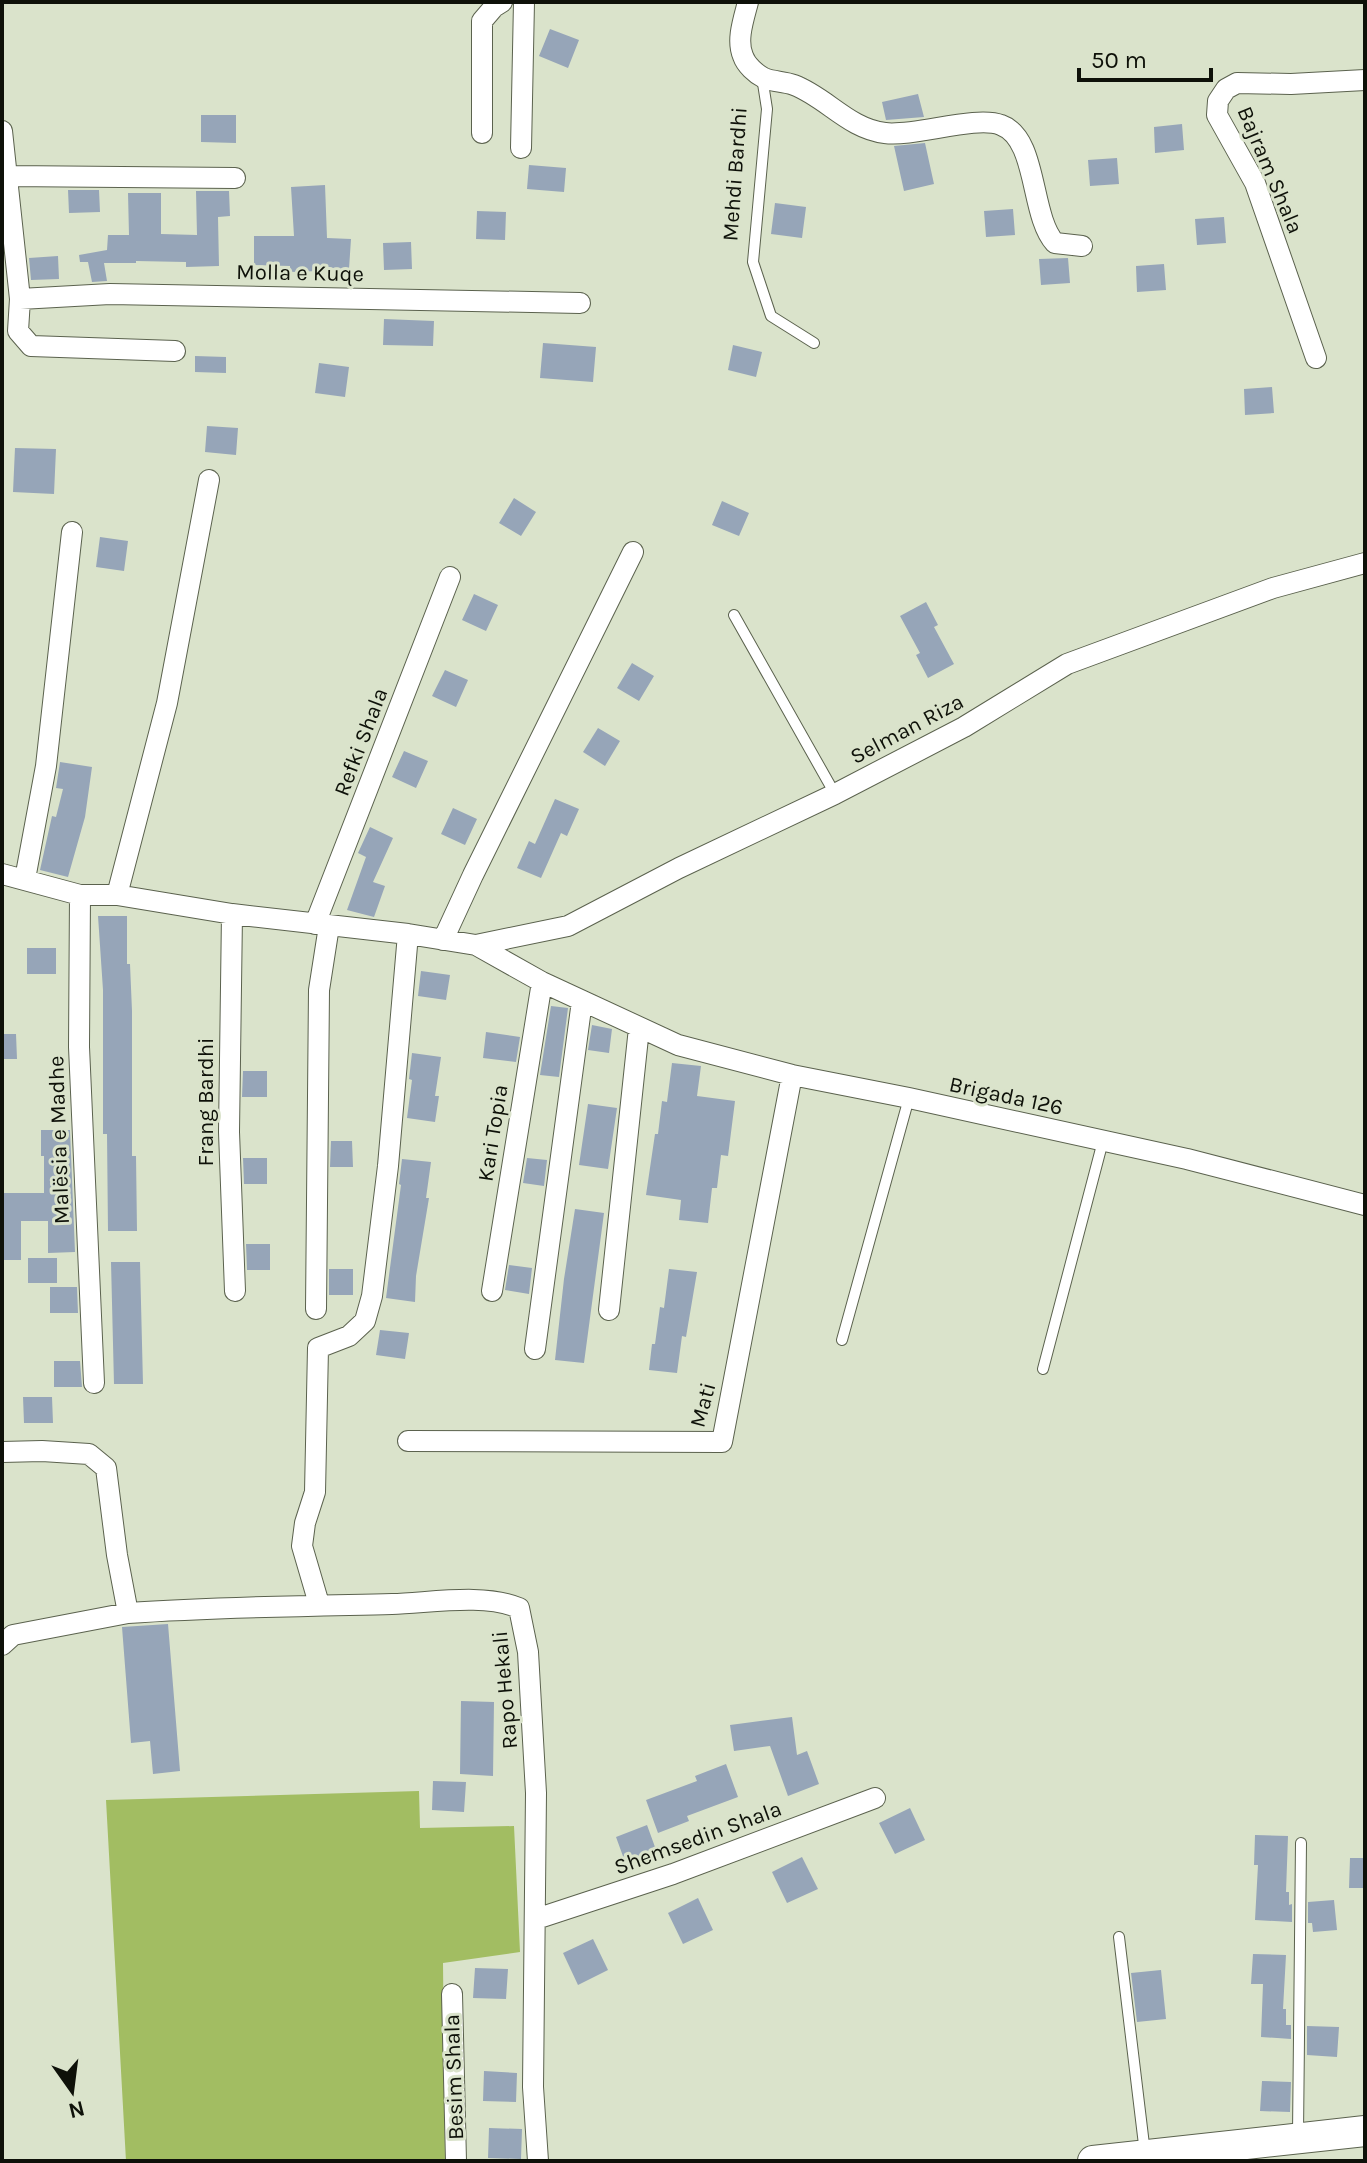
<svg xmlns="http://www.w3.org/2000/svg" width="1367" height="2163" font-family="Karla,sans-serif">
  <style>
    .forest { fill: #a2bd62 }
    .building { fill: #96a5b8 }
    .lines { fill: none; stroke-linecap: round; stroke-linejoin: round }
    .lane-casing { stroke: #5b624e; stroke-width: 12 }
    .street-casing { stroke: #5b624e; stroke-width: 22 }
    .secondary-casing { stroke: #5b624e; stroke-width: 32 }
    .lane { stroke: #fff; stroke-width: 10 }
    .street { stroke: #fff; stroke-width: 20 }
    .secondary { stroke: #fff; stroke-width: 30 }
    .labels { text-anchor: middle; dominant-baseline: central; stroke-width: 6; stroke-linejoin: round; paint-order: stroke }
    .street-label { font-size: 22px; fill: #0e1109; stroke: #dae3cb }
  </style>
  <rect width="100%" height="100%" fill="#dae3cb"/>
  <path class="forest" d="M419,1791L420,1828L514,1826L520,1952L443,1963L445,2161H126L106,1800Z"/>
  <path class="building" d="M550,29L579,40L568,68L539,56Z
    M918,94L924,117L886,120L882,102Z
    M201,115H236V143L201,142Z
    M1182,124L1184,150L1155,153L1154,127Z
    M925,143L934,184L904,191L894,146Z
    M1117,158L1119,184L1090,186L1088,160Z
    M529,165L566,168L564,192L527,189Z
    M325,185L327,238L351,239L349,269L319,267V271L290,272V266L254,265V236H294L291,187Z
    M68,190H99L100,212L69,213Z
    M196,191H229L230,216L218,217L219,266L186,267V262L136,261V263H104L107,281L92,282L88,262H80L79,255L107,250L108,235H129L128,193H161V234L197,235Z
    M775,203L806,207L802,238L771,234Z
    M1013,209L1015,235L986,237L984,211Z
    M477,211L506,212L505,240L476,239Z
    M1224,217L1226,243L1197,245L1195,219Z
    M411,242L412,269L384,270L383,243Z
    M58,256L59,279L31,280L29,258Z
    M1068,258L1070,283L1041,285L1039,259Z
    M1164,264L1166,290L1137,292L1136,266Z
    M384,319L434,321L433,346L383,345Z
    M543,343L596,347L593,382L540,378Z
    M733,345L762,352L756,377L728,370Z
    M195,356L226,357V373L195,372Z
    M319,363L349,367L345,397L315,393Z
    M1272,387L1274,413L1245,415L1244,389Z
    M207,426L238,428L236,455L205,452Z
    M15,448L56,449L54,494L13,492Z
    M514,498L536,512L521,536L499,523Z
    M722,501L749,513L739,536L712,525Z
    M100,537L128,541L124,571L96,567Z
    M474,594L498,605L486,631L462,620Z
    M926,602L938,625L934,627L954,664L928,678L916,655L920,653L900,616Z
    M632,663L654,676L639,701L617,688Z
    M445,670L468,680L456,707L432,696Z
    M598,728L620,741L605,766L583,752Z
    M404,751L428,761L416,788L392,777Z
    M60,762L92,767L85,817L68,877L40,870L52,816L56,817L63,789L56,788Z
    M555,799L579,809L567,836L561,833L541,878L517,868L529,841L535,844Z
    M453,808L477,819L465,845L441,834Z
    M370,827L393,838L373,882L385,886L374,917L347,910L366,857L358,853Z
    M98,916H127V964H130L132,1011V1156H136L137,1231H108L107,1134H103V990Z
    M27,948H56V974H27Z
    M421,971L450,975L446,1000L418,996Z
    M551,1006L568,1008L559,1077L540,1075Z
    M592,1025L612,1029L609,1053L588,1050Z
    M486,1032L520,1037L516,1062L483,1058Z
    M2,1034H16L17,1059H2Z
    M412,1053L441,1057L435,1096H439L435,1122L407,1118L412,1080L409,1079Z
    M672,1063L701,1066L697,1096L735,1101L728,1156L721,1155L717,1188H712L708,1223L679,1220L681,1200L646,1195L655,1134H658L662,1101L667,1102Z
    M243,1071H267V1097H242Z
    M588,1104L617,1108L608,1169L579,1165Z
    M41,1130H70L75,1252L48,1253V1221H21V1260H2V1193H44V1156H41Z
    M331,1141H352L353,1167H330Z
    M243,1158H267V1184H244Z
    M527,1158L547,1160L544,1186L523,1183Z
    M402,1159L431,1162L426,1198H429L416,1276L415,1302L386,1298L401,1185L399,1184Z
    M575,1209L604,1213L584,1363L555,1360L564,1279Z
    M246,1244H270V1270H247Z
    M28,1258H57V1283H28Z
    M111,1262H140L143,1384H114Z
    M509,1265L532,1268L529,1294L505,1290Z
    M329,1269H353V1295H329Z
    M669,1269L697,1272L686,1337L682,1336L677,1373L649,1370L652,1344H655L660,1307L664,1308Z
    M50,1287H77L78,1313H50Z
    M380,1330L409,1333L405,1359L376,1355Z
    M54,1361H80L82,1387H54Z
    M23,1397H52L53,1423H24Z
    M168,1624L180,1771L153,1774L150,1741L131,1743L122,1627Z
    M461,1701L494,1702L493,1776L460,1774Z
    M792,1717L797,1755L807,1751L819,1784L788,1796L770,1746L734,1751L730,1725Z
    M726,1764L738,1797L687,1816L689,1821L658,1833L646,1800L697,1781L695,1776Z
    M433,1781L466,1782L464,1812L432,1810Z
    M910,1808L925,1840L895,1854L879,1823Z
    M647,1825L659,1858L628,1870L616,1837Z
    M1255,1835L1288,1836L1286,1892H1289V1905L1292,1904V1922L1255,1920L1258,1865H1254Z
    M802,1857L818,1889L787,1903L772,1872Z
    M1350,1858H1365V1888H1349Z
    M698,1898L713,1930L683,1944L668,1913Z
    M1334,1900L1337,1930L1313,1932L1312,1923H1308V1902Z
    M593,1939L608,1970L578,1985L563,1953Z
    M1253,1954L1286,1955L1283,2009H1286V2025H1291V2039L1261,2037L1263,1984H1251Z
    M475,1968L508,1969L506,1999L473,1998Z
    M1161,1970L1166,2019L1137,2022L1131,1973Z
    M1307,2026L1339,2027L1337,2057L1307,2055Z
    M484,2071L517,2073L516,2102L483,2101Z
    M1262,2081L1291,2082L1290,2112L1260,2111Z
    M489,2128L522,2129L521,2159L488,2158Z"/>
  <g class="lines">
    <defs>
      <path id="lane" d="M762,77L767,109L753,262L771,316L814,343
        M734,615L835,794
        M842,1340L909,1098
        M1043,1369L1103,1141
        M1119,1937L1145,2153
        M1298,2134L1301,1843"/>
      <path id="street" d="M748,2C744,18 736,40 743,56C746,65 756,74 764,78C773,82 784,81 794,85C826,97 849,129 885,133C914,137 976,115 1001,125C1038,138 1030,216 1055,243L1082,246
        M2,131L20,299L18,331L31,346L175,351
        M482,133V21L494,7L502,2
        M521,148L524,2
        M8,176L235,178
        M20,299L110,294L580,303
        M1316,358L1255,183L1217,115L1218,101L1226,89L1237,83L1291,84L1365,80
        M2,874L80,895H117L232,914L408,934L476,945L542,982L678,1045L792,1075L909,1098L1187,1159L1365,1205
        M25,879L46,766L72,532
        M80,895L79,1047L94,1383
        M117,895L167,703L209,480
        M232,914L229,1132L235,1291
        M315,924L450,577
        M443,940L473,875L633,552
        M476,945L568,926L679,868L835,794L964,727L1067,664L1273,588L1365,563
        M492,1291L542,982
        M316,1309L319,990L329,926
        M609,1310L639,1028
        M535,1349L582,1001
        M408,1441L722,1442L792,1075
        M2,1452L42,1451L89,1454L106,1468L117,1555L128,1613C216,1607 303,1606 392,1604C430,1603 484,1593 519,1608L528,1652L536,1793L533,2087L538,2161
        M319,1604L302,1546L305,1523L315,1492L318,1348L349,1336L365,1321L372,1296L388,1166L408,934
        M2,1645L13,1635L128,1613
        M536,1919L673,1874L875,1798
        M452,1994L456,2161"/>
      <path id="secondary" d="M1093,2161L1365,2131"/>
    </defs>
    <use href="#lane" class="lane-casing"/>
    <use href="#street" class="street-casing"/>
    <use href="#secondary" class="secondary-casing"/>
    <use href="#lane" class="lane"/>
    <use href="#street" class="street"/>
    <use href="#secondary" class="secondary"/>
  </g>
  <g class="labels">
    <g class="street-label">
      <text transform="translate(1270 170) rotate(67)">Bajram Shala</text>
      <text transform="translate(735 174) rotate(-86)">Mehdi Bardhi</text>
      <text transform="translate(300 273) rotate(1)">Molla e Kuqe</text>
      <text transform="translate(907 729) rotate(-28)">Selman Riza</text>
      <text transform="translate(361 742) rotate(-69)">Refki Shala</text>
      <text transform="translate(1006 1096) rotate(12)">Brigada 126</text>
      <text transform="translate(206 1102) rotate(-90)">Frang Bardhi</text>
      <text transform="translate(493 1133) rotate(-81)">Kari Topia</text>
      <text transform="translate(59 1140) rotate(-92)">Malësia e Madhe</text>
      <text transform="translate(703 1405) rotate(-75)">Mati</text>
      <text transform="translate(505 1690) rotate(-95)">Rapo Hekali</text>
      <text transform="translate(698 1838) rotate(-20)">Shemsedin Shala</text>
      <text transform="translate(454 2077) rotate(-92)">Besim Shala</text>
    </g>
  </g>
  <rect width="1367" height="2163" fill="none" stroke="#0e1109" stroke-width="8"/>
  <g transform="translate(72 2091) rotate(166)" stroke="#dae3cb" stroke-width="6" paint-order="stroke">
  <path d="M0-6L14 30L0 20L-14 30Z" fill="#0e1109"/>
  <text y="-12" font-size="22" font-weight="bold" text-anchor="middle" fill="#0e1109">N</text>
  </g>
  <path d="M1079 68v12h132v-12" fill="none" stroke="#0e1109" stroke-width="4"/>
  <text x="1091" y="68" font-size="24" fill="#0e1109" stroke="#dae3cb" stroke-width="6" paint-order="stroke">50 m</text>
</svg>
